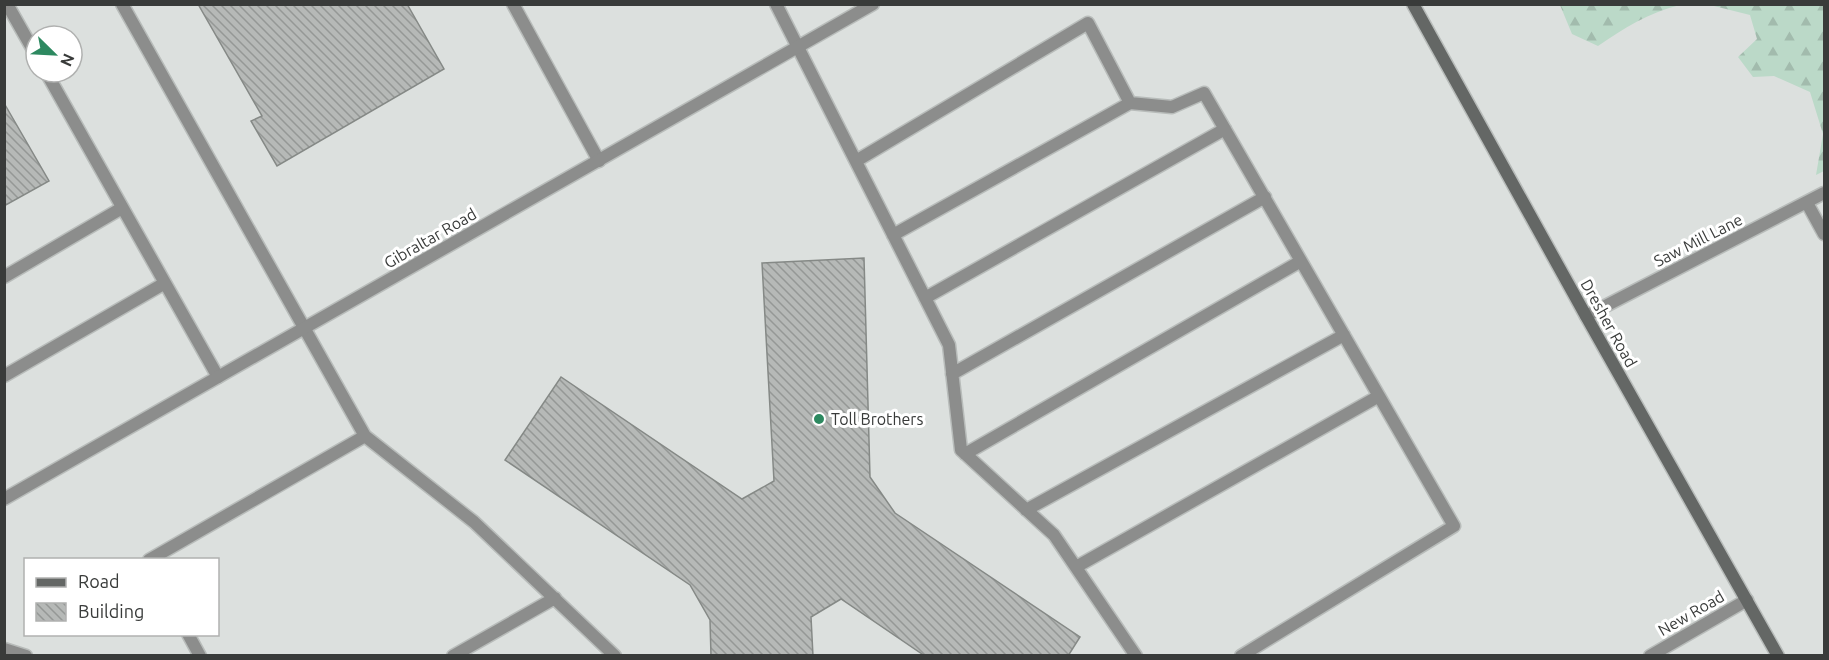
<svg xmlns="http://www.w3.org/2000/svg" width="1829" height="660" font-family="Ubuntu,sans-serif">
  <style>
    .forest { fill: url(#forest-firs) }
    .building { fill: url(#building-back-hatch); stroke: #858986; stroke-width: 1.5 }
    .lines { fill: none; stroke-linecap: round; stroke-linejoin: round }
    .lane-casing { stroke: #b8bcba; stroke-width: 15 }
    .street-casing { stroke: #b8bcba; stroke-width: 15 }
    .secondary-casing { stroke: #b8bcba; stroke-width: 15 }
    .lane { stroke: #8c8d8c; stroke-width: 12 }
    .street { stroke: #8c8d8c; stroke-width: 12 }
    .secondary { stroke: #646765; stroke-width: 12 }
    .poi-dot { fill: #2d8960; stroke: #fff; stroke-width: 2 }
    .labels { text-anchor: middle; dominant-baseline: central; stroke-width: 6; stroke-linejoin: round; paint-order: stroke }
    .street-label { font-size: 16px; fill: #393b3a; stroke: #fff }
    .poi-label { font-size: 16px; fill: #393b3a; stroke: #fff; text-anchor: start }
  </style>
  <defs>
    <pattern id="forest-firs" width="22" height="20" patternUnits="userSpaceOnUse" patternTransform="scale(1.5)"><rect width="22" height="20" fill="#bbd9c8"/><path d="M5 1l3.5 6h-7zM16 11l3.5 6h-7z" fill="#a2bbad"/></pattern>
    <pattern id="building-back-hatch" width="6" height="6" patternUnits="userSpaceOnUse" patternTransform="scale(1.5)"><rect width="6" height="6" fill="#b6b9b7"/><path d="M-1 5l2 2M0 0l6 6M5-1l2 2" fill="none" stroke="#959896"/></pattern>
  </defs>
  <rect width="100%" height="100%" fill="#dce0de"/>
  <path class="forest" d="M1560,5V4L1680,5C1648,13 1624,28 1598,46L1572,34Z
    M1710,5H1824V171L1816,175L1823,134L1810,92L1774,76L1753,77L1738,57L1757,39L1750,15Z"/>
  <path class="building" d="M198,4H407L444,69L277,166L251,121L262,116Z
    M4,103L49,181L4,206Z
    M864,258L870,477L895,513L1080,637L1068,656H925L841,599L811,617L813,656H711L710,620L690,585L505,460L561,377L742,499L774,481L762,263Z"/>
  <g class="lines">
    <defs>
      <path id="lane" d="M7,4L36,55
        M122,4L365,436L474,522L615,656
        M513,4L599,161
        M776,4L949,345L961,450L1054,535L1136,656
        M46,72L218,377
        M856,161L1088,23L1130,103L1172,107L1204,93L1454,526L1241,656
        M1807,203L1824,234
        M893,235L1130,103
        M4,277L122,208
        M925,298L1225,129
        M952,374L1265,197
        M4,376L165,283
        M965,454L1301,261
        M1026,510L1344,335
        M149,560L365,436
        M1076,567L1379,396
        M188,634L200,656
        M4,649L26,656
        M453,656L555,598"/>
      <path id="street" d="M1586,316L1824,193
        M4,499L873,4
        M1650,656L1747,600"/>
      <path id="secondary" d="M1413,4L1586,316L1778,656"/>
    </defs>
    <use href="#lane" class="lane-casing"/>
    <use href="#street" class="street-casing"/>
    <use href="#secondary" class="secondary-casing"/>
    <use href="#lane" class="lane"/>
    <use href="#street" class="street"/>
    <use href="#secondary" class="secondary"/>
  </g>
  <circle class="poi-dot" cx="819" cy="419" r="6"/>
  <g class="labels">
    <g class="street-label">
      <text transform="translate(430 238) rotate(-30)">Gibraltar Road</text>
      <text transform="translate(1698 240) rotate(-27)">Saw Mill Lane</text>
      <text transform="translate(1609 323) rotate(61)">Dresher Road</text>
      <text transform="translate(1691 613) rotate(-30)">New Road</text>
    </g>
    <g class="poi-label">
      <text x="831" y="419">Toll Brothers</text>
    </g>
  </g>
  <rect width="1829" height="660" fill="none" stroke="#393b3a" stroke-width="12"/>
  <rect x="24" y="558" width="195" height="78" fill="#ffffff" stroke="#b0b1b0" stroke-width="1.5"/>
  <rect x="36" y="578" width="30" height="9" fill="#646765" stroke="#b0b1b0" stroke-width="1.5"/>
  <text x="78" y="588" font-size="18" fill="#393b3a">Road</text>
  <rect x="36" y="603" width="30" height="18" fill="url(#building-back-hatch)" stroke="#b0b1b0" stroke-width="1.5"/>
  <text x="78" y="618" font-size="18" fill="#393b3a">Building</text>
  <g transform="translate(54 54) rotate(114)"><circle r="28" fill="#ffffff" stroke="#b0b1b0" stroke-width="1.5"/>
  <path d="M0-4.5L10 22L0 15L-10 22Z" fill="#2d8960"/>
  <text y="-9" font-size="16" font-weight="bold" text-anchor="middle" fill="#393b3a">N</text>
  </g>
</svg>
